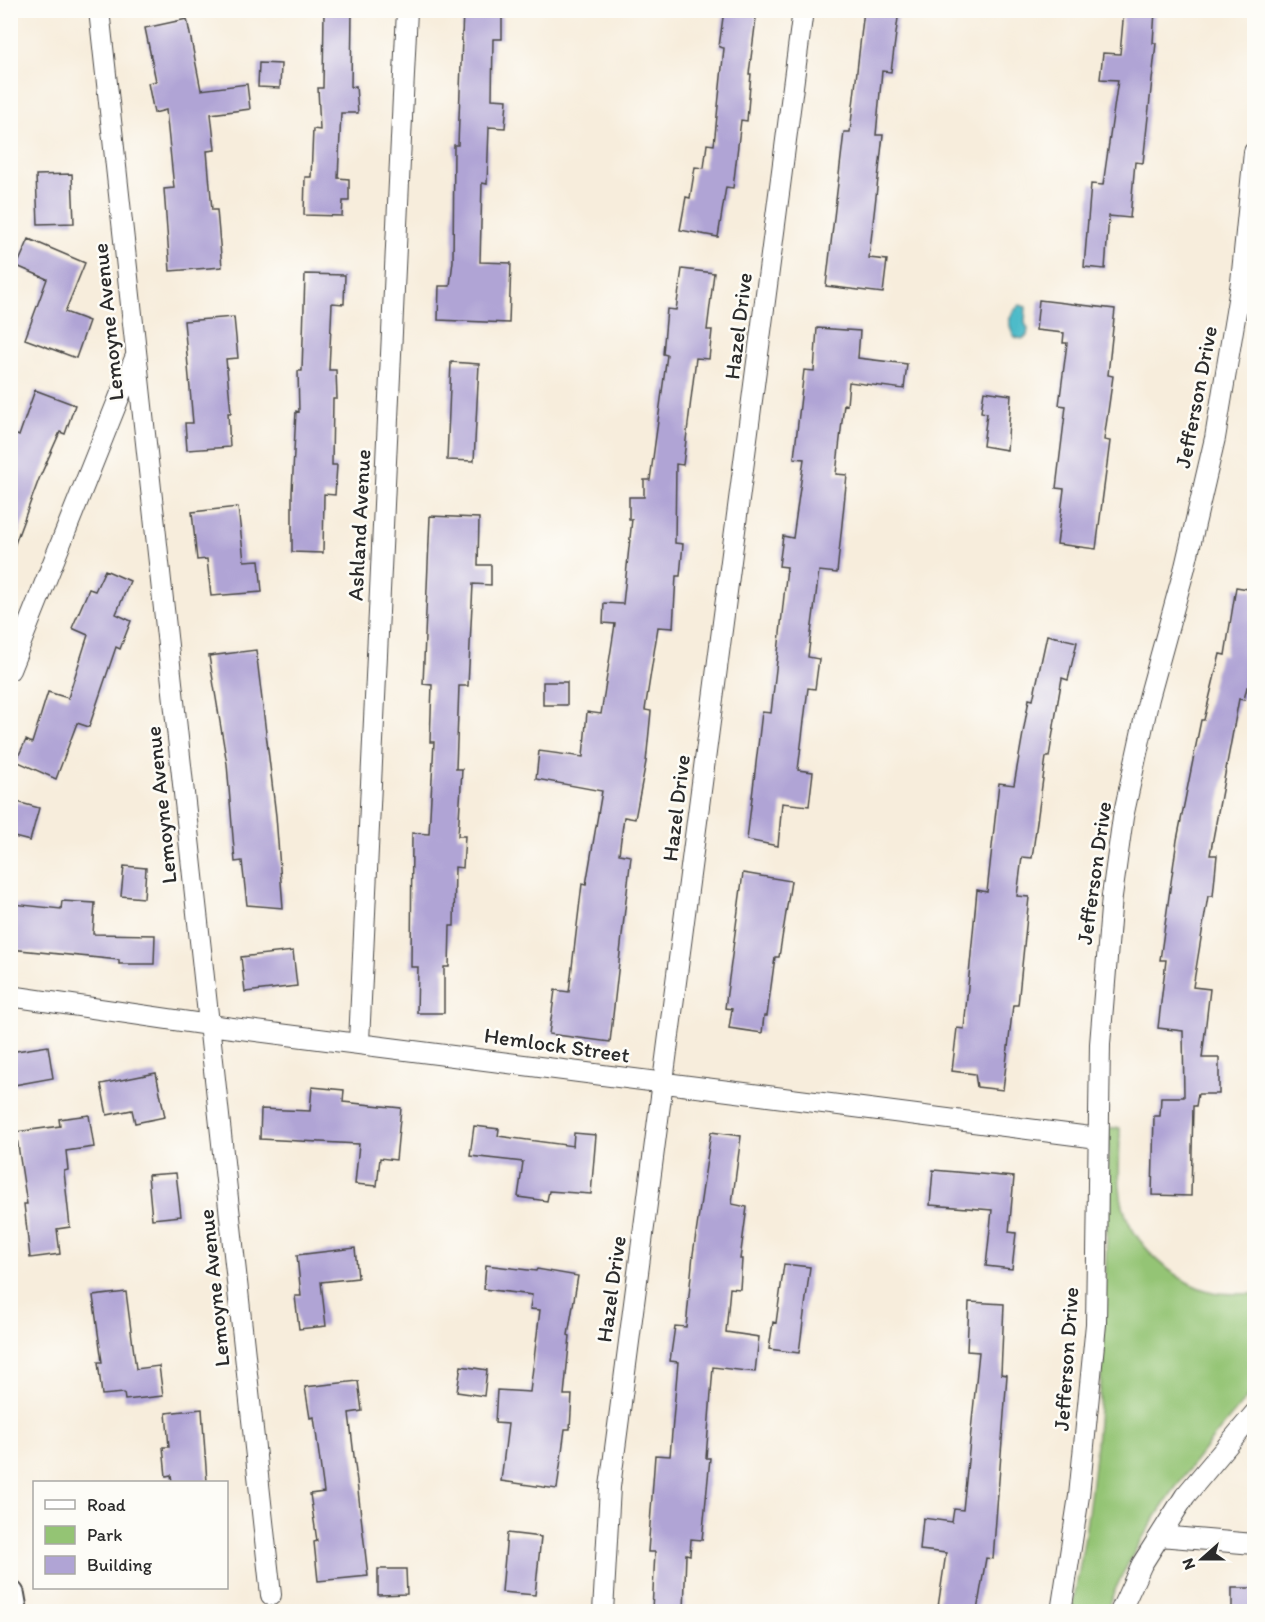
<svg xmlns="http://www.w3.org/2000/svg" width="1265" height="1622" font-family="Itim,sans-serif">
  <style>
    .green { fill: #94c474; stroke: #607850; stroke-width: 1.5 }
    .water { fill: #4ebbc9; stroke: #3c737a; stroke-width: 1.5 }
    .building { fill: #b0a4d5 }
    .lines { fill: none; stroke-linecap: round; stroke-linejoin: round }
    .street-casing { stroke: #4a4846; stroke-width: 22 }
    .secondary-casing { stroke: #4a4846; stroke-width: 32 }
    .street { stroke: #fff; stroke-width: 20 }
    .secondary { stroke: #fff; stroke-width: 28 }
    .labels { text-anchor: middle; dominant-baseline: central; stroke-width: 5; stroke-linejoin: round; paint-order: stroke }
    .street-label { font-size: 22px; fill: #2b2b2b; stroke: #fdfcf7 }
  </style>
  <rect width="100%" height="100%" fill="#fdfcf7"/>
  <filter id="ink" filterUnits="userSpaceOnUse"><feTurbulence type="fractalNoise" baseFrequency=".0167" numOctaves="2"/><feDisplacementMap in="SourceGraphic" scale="12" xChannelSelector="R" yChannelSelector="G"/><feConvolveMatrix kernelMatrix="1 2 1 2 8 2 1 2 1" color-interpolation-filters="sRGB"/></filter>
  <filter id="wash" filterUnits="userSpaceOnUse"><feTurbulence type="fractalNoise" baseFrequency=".008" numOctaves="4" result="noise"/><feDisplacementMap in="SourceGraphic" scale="24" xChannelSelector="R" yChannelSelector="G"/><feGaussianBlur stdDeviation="1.35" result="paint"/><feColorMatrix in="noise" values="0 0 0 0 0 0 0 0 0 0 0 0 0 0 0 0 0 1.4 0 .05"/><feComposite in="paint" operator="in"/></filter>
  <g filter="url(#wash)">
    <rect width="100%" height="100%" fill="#f7eddc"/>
    <path class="green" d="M1109,1128H1120C1120,1154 1117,1181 1123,1206C1132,1243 1176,1284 1213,1292C1226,1295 1241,1293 1254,1294V1390C1196,1456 1139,1529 1106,1611L1071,1612C1105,1453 1106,1289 1109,1128Z"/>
    <path class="water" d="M1020,305L1026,307L1025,323L1028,329L1027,336L1022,339L1015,337C1006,323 1008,315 1020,305Z"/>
    <g id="blocks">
      <path class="building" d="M324,10H352L351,87L356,86L358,113H341L338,178L349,179V201H343L342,216L304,215L305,177H311L313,129L320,130L318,88H323Z
        M463,10H502V39H493L492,99L507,100L505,128L489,127L487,184L482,183L480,262L511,263L509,323L438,320L439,286H450L453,261L454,145H458Z
        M724,10H757L749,74H751L747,121L741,120L733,188L726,187L718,237L680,230L686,197L690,198L695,167L704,168L707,144L714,145L724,48L719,47Z
        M864,10H899L891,72L882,71L876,135H883L869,258L887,260L883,293L826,286L844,132H850Z
        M1124,10H1155L1153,43H1156L1143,163L1135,162L1130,218L1109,216L1105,269L1084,267L1091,184L1103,185L1118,80L1100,79L1103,53L1120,54Z
        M187,19L201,90L247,84L250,109L211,114L215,150L207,151L212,210H217L222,267L170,271L164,189L174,188L166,110L154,113L148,83L156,81L145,28Z
        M259,63L281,64L280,88L258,87Z
        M72,174L74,223L38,224L36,175Z
        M29,239L85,263L65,312L89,321L76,358L25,339L47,279L17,266Z
        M682,269L714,273L707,330H712L709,359L696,358L683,465L676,464L675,543L683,544L680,576H676L673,628L658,627L645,710L651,711L646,762L635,819L624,817L619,854L631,856L610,1042L549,1034L555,990L569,992L582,884L586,885L602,791L536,779L539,751L583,757L587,712L601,714L615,624L603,623L604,603L623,604L632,519H629V497H644V480H650L667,355L663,354L667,309L676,310Z
        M305,274L345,275L344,304L332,303L329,370H336L337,399H333L332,465H337L335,495L324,494L323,553L292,552V492L296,411L299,412L298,371H302Z
        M1039,300L1115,309L1108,375L1113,376L1104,440L1110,441L1096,549L1057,544L1064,489L1056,488L1066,406L1059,405L1067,343H1063L1064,333L1036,330Z
        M234,317L238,358L226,359L231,413H228L230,447L187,450L185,423H193L184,321Z
        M817,328L860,331L858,358L907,364L904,389L849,382L847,405L844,404L836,474L847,475L837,573L819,571L808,657L819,659L815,689L808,688L798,770L813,772L809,806L782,803L778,846L747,840L762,712L771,713L779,643L787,567L779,566L783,536L793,538L804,459L794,458L804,370L814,371Z
        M451,362L479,364L474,461L447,460Z
        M35,390L75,405L65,434L60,432L39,479L13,549H10V432L19,436Z
        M984,391L1011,395L1007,450L983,446L987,413L981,412Z
        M238,507L244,561L259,560L262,592L211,596L207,559L197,560L192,512Z
        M430,516L479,518L478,565H491V585L473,584L468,686H459L456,769H462L458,836H465L463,868L455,867L454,926H450L449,967H444V1013H417L418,967H411L412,833L429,834L434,742H430L432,685L423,684Z
        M105,570L130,581L116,614L131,621L120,649L116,647L89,727L77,723L56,779L16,761L26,740L32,743L48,692L68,698L88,635L72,628L89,589L95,591Z
        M1236,587L1254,590V689L1247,687L1244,700L1239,699L1210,855H1217L1213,896H1208L1193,987L1210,989L1202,1058H1219V1094H1198L1196,1106H1193L1191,1196L1152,1195L1154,1116H1160L1161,1097H1184L1183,1031L1158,1028L1166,960H1160L1177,840L1201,720H1204L1220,654L1225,655Z
        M1047,635L1077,642L1068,680L1062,678L1058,701L1049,757H1046L1032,858L1022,857L1017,896L1029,897L1018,1005H1013L1003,1090L977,1087L975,1074L952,1071L957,1028L964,1029L977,890L987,892L999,783L1014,785L1029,699L1033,700Z
        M256,650L276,816L283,908L247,905L242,861L235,862L227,764L209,656Z
        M543,682H567V705H543Z
        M10,800L39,808L30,841L10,836Z
        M124,866L146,868L144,898L121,896Z
        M743,873L791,881L779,957H775L767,1016H764L762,1033L729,1028L732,1009L725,1008Z
        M62,901L95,903L93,934L155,935L154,964H119V960L10,949L13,904L61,909Z
        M293,951L297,986L245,992L241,957Z
        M48,1046L53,1078L14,1085L10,1052Z
        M156,1073L165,1117L135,1123L132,1110L107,1115L101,1084Z
        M312,1087L344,1090L343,1102L401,1108L396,1160L380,1158L377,1186L355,1184L359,1144L260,1139L261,1109L310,1111Z
        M89,1115L94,1147L66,1151L68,1170L64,1171L70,1227L57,1229L60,1254L30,1258L24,1204H27L16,1132L60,1126L59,1119Z
        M474,1126L499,1129L498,1136L573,1146L574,1133L596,1135L591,1194L549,1191L547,1201L518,1197L523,1162L470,1156Z
        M711,1132L741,1136L732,1204L747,1207L740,1259H742L740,1289L730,1288L726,1332L759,1337L755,1372L713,1367L706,1458H710L702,1540L691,1539L690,1555L686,1554L684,1611L652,1610L655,1552H648L655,1455L670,1456L678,1362L670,1361L675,1326L686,1327L693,1254Z
        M933,1170L1014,1177L1009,1232L1016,1233L1012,1269L986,1266L992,1210L930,1205Z
        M176,1173L181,1216L152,1219L148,1175Z
        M355,1248L358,1278L321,1282L326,1326L299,1329L295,1296H301L297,1255Z
        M784,1264L810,1267L799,1353L769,1349L773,1322L776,1323Z
        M486,1265L536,1271L537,1269L578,1276L568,1335L570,1336L564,1395H572L570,1429H565L557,1489L501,1481L508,1424L495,1423L497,1390L530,1392L540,1310L530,1309L532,1295L484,1289Z
        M126,1292L136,1369L159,1366L163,1396L125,1400L124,1393L102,1395L98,1362H102L93,1296Z
        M969,1302L1004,1304L1001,1374L1007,1375L993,1559L986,1558L977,1611L938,1607L946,1553L920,1550L923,1518L952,1522L954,1509L963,1510L979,1352L967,1351Z
        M461,1366L487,1370L484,1396L457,1392Z
        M358,1381L362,1411L349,1413L368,1576L318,1581L314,1542L317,1541L310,1494L324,1492L314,1417L310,1418L305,1387Z
        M202,1409L207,1482H172L171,1475L166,1476L163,1447H169L166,1413Z
        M507,1533L541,1537L535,1595L502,1592Z
        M378,1569H406L407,1594L378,1595Z
        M1232,1588H1254V1611H1232Z"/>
    </g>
  </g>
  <g filter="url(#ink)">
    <use href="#blocks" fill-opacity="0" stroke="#4a4846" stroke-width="1.5"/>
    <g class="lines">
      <defs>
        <path id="street" d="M99,10L271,1595
          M10,670L135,358
          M10,996L209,1025L1098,1138
          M359,1042L407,10
          M1160,1536L1254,1544
          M603,1612L610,1487L803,10
          M1061,1612L1079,1496L1096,1324L1100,1044L1112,896L1123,817L1149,698L1185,567L1215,438L1241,282L1254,152
          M1120,1612L1142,1564L1185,1496L1254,1414"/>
        <path id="secondary" d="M10,1595L13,1612"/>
      </defs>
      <use href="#street" class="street-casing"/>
      <use href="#secondary" class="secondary-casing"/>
      <use href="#street" class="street"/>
      <use href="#secondary" class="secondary"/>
    </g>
  </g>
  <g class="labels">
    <g class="street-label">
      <text transform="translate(108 322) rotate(-96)">Lemoyne Avenue</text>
      <text transform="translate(738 326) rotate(-83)">Hazel Drive</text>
      <text transform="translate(1196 397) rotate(-79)">Jefferson Drive</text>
      <text transform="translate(359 525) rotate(-87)">Ashland Avenue</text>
      <text transform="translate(161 805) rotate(-96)">Lemoyne Avenue</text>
      <text transform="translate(676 808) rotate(-83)">Hazel Drive</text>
      <text transform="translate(1094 873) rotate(-82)">Jefferson Drive</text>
      <text transform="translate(557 1045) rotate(8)">Hemlock Street</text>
      <text transform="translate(214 1288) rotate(-96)">Lemoyne Avenue</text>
      <text transform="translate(611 1289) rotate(-82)">Hazel Drive</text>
      <text transform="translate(1066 1359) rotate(-86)">Jefferson Drive</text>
    </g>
  </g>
  <rect width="1265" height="1622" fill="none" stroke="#fdfcf7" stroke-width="36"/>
  <rect x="33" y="1481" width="195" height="108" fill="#fdfcf7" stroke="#a9a8a5" stroke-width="1.5"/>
  <rect x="45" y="1500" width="30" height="9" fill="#ffffff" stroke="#a9a8a5" stroke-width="1.5"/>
  <text x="87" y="1511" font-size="18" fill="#2b2b2b">Road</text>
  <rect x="45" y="1526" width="30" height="18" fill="#94c474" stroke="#a9a8a5" stroke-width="1.5"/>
  <text x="87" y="1541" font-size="18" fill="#2b2b2b">Park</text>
  <rect x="45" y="1556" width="30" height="18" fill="#b0a4d5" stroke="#a9a8a5" stroke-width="1.5"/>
  <text x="87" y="1571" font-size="18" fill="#2b2b2b">Building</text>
  <g transform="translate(1202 1559) rotate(249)" stroke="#fdfcf7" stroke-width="4.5" paint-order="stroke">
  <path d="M0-4.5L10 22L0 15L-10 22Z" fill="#2b2b2b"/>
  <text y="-9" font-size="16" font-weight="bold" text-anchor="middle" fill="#2b2b2b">N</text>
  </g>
</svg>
